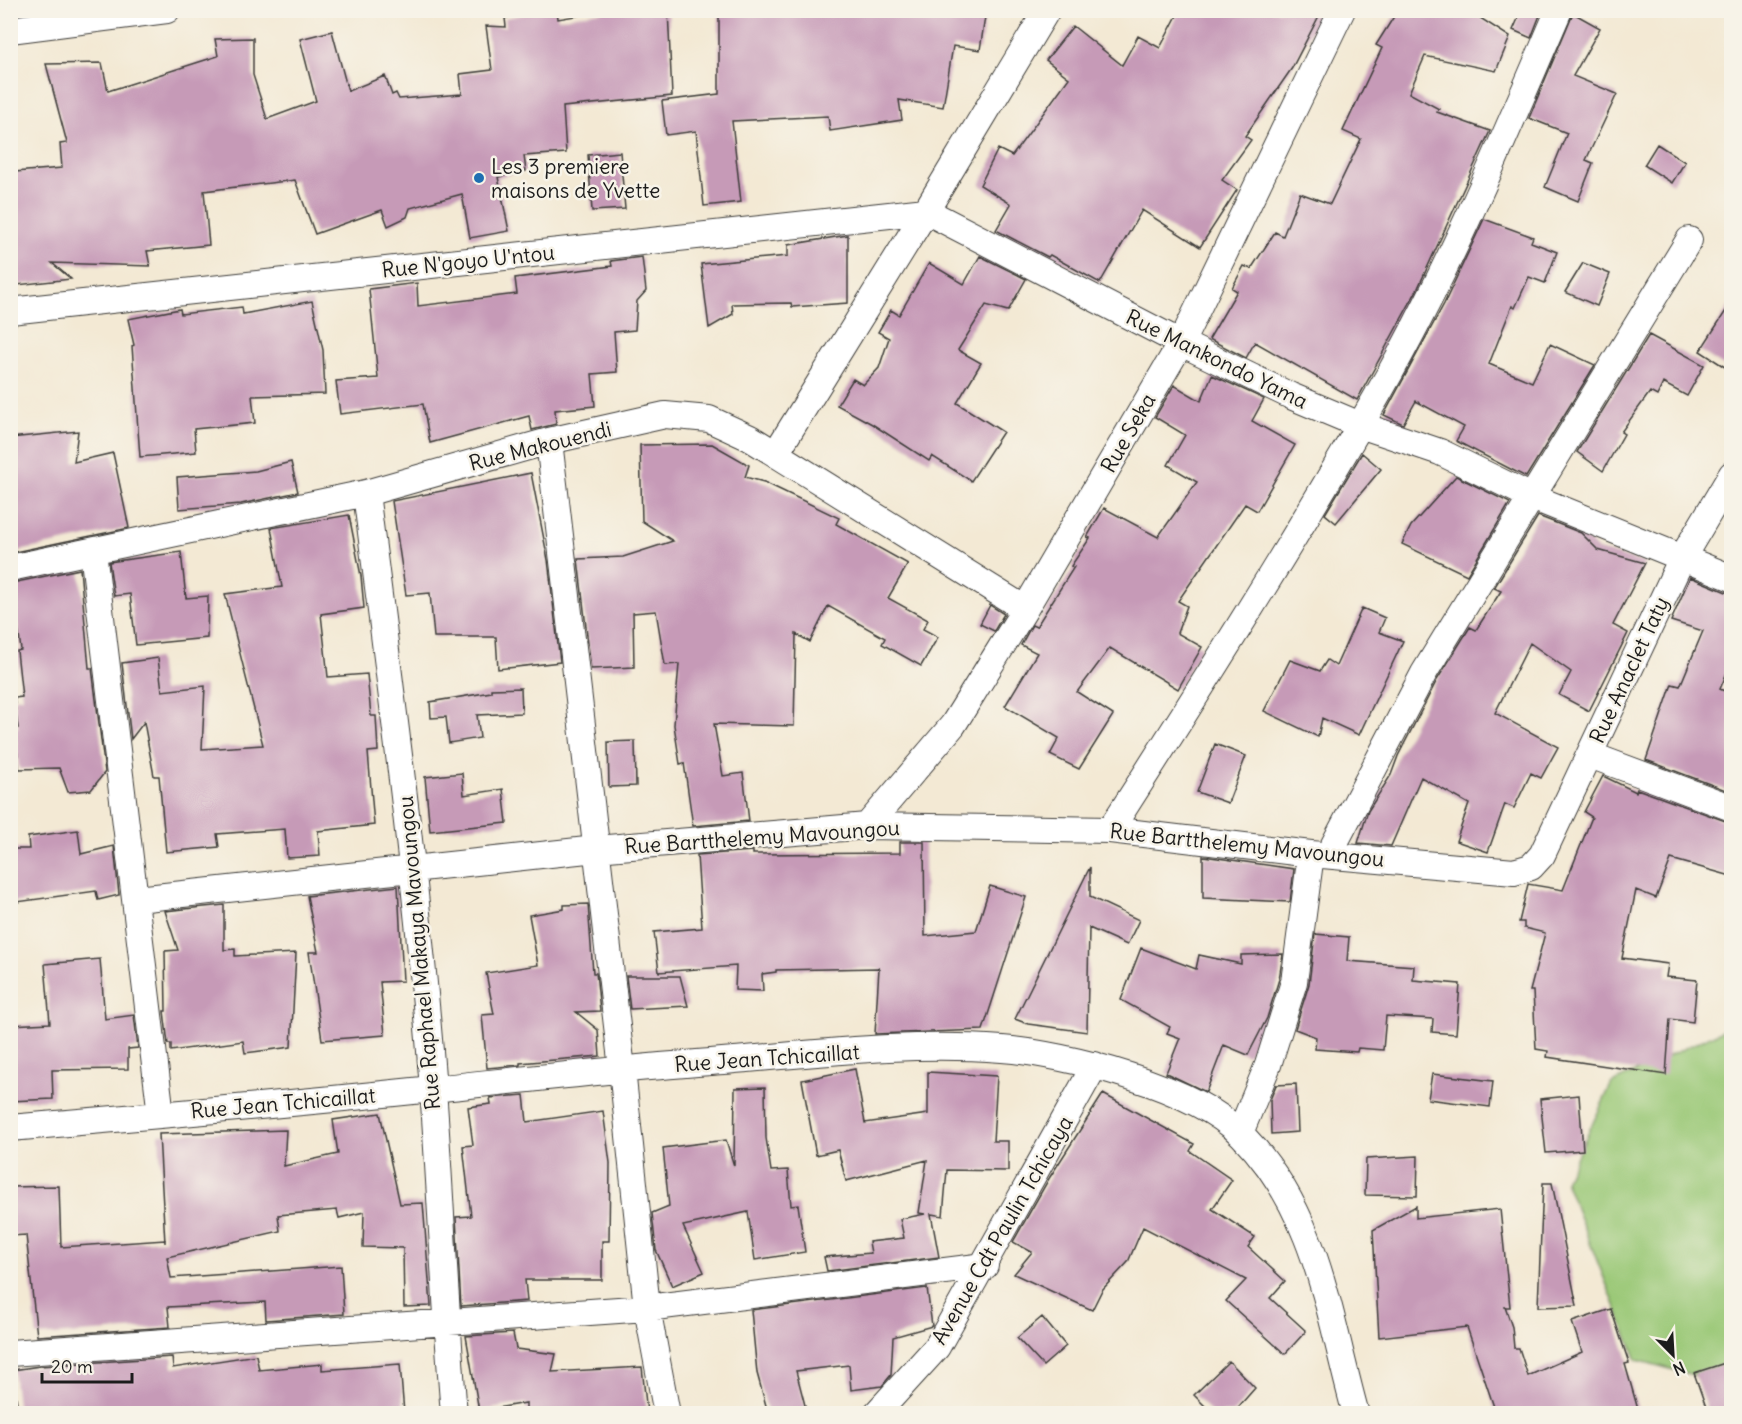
<svg xmlns="http://www.w3.org/2000/svg" width="1742" height="1424" font-family="Delius,sans-serif">
  <style>
    .green { fill: #9ac876; stroke: #5b7249; stroke-width: 1.5 }
    .building { fill: #c69ab7 }
    .lines { fill: none; stroke-linecap: round; stroke-linejoin: round }
    .minor-casing { stroke: #3c3b38; stroke-width: 28 }
    .minor { stroke: #fff; stroke-width: 26 }
    .poi-dot { fill: #1f6fb2; stroke: #f7f3e8; stroke-width: 2 }
    .labels { text-anchor: middle; dominant-baseline: central; stroke-width: 5; stroke-linejoin: round; paint-order: stroke }
    .poi-label { font-size: 21px; fill: #1c1c1c; stroke: #f7f3e8; text-anchor: start }
    .street-label { font-size: 21px; fill: #1c1c1c; stroke: #f7f3e8 }
  </style>
  <rect width="100%" height="100%" fill="#f7f3e8"/>
  <filter id="ink" filterUnits="userSpaceOnUse"><feTurbulence type="fractalNoise" baseFrequency=".0167" numOctaves="2"/><feDisplacementMap in="SourceGraphic" scale="12" xChannelSelector="R" yChannelSelector="G"/><feConvolveMatrix kernelMatrix="1 2 1 2 8 2 1 2 1" color-interpolation-filters="sRGB"/></filter>
  <filter id="wash" filterUnits="userSpaceOnUse"><feTurbulence type="fractalNoise" baseFrequency=".008" numOctaves="4" result="noise"/><feDisplacementMap in="SourceGraphic" scale="24" xChannelSelector="R" yChannelSelector="G"/><feGaussianBlur stdDeviation="1.35" result="paint"/><feColorMatrix in="noise" values="0 0 0 0 0 0 0 0 0 0 0 0 0 0 0 0 0 1.4 0 .05"/><feComposite in="paint" operator="in"/></filter>
  <g filter="url(#wash)">
    <rect width="100%" height="100%" fill="#f3e9d4"/>
    <path class="green" d="M1731,1026V1385L1637,1360L1565,1181L1612,1083Z"/>
    <g id="blocks">
      <path class="building" d="M546,10H557L558,19L610,10H668L672,96L563,107L566,153L524,156L526,171L498,177L509,231L470,238L462,194L410,208L407,217L388,226L382,210L315,234L295,180L204,191L209,245L147,251L150,266L52,263L71,279L17,285L15,172L62,168L60,144L67,143L46,64L102,63L108,91L218,56L215,39L253,38V75L267,119L316,101L300,39L332,31L348,91L385,76L392,95L396,93L399,99L462,94L460,74L492,70L486,26L506,27L505,18Z
        M719,10H746V15L820,14V10H986L980,50L953,46L943,107L899,100L902,120L830,131L828,116L732,121L741,202L704,206L696,131L666,135L662,101L719,94Z
        M1180,10H1322L1292,68L1245,136L1251,140L1222,180L1237,190L1200,247L1142,210L1100,283L1050,255L1048,257L996,230L1011,204L980,185L998,149L1012,156L1069,78L1046,60L1073,26L1122,65L1138,36L1160,48Z
        M1398,10H1468L1510,37L1496,71L1425,56L1409,93L1439,109L1437,112L1490,131L1417,290L1357,400L1255,342L1246,358L1209,339L1237,291L1232,288L1244,266L1251,269L1275,232L1283,236L1300,193L1330,204L1361,139L1343,131L1382,48L1376,45Z
        M1522,10H1542L1531,38L1513,30Z
        M1573,13L1600,28L1573,76L1617,94L1586,160L1593,163L1578,201L1545,187L1567,133L1529,118Z
        M1657,144L1685,162L1672,183L1644,165Z
        M620,152L625,209L592,211L588,155Z
        M1484,219L1533,237L1531,242L1557,252L1545,283L1529,277L1515,308L1512,306L1489,364L1532,382L1550,344L1595,365L1526,477L1456,441L1464,427L1416,401L1403,424L1384,415L1444,304Z
        M848,235V303L792,307L791,303L732,304L733,314L709,328L701,264L788,256V245Z
        M980,256L1026,279L1008,311L986,305L958,350L981,363L957,403L1003,432L971,481L932,456L929,461L872,424L837,405L853,379L863,385L879,368L889,338L878,332L891,310L899,315L929,263L964,284Z
        M642,257L646,291L637,301L635,330L614,332L617,372L592,374L595,406L555,410L556,424L532,430L529,416L430,443L423,404L340,414L336,381L378,378L369,289L417,283L418,306L517,294L515,278L612,266L611,261Z
        M1583,263L1610,274L1597,306L1565,292Z
        M312,301L323,350L325,394L252,396L255,423L194,429L196,452L140,457L132,346L134,345L128,319L180,309L181,314L242,307L243,314Z
        M1731,303V371L1700,351Z
        M1649,335L1704,365L1687,396L1663,383L1657,396L1650,392L1621,432L1624,434L1603,471L1577,452Z
        M1212,375L1264,399L1252,421L1295,445L1257,511L1245,504L1178,601L1187,606L1177,633L1202,647L1178,689L1110,648L1077,692L1113,715L1079,769L1050,755L1059,738L1005,706L1037,653L1021,645L1032,625L1036,627L1074,567L1071,566L1090,538L1087,537L1104,508L1158,537L1197,482L1168,465L1185,435L1155,417L1174,385L1201,401Z
        M78,431L74,462L113,453L129,528L10,553V438Z
        M712,444L749,465L745,477L764,482L839,518L836,524L908,564L888,598L928,620L923,629L938,637L921,666L882,644L885,638L828,606L810,642L796,634L794,726L714,724L723,776L743,773L749,821L693,826L684,763L680,764L674,725L679,664L665,665L656,611L633,613L634,667L591,669L578,559L623,557L673,541L642,521L640,445Z
        M1362,453L1381,469L1336,523L1325,514Z
        M291,462L298,492L241,504L179,509L177,477L256,471Z
        M531,473L548,560L560,662L498,669L496,637H434L430,593L406,595L392,501Z
        M1456,476L1510,503L1467,575L1402,544L1411,526Z
        M349,515L361,576L364,608L321,614L328,677L367,674L371,716H376L378,751L368,752L374,825L318,831L320,856L287,858L285,829L217,834L219,847L166,852L159,776H154L144,722L131,739L122,663L158,658L162,691L205,686L202,749L263,745L225,594L282,587L271,528Z
        M1538,516L1581,533L1598,550L1645,563L1613,625L1628,633L1589,711L1559,695L1571,672L1530,643L1495,713L1558,747L1541,778L1531,773L1514,808L1505,804L1488,852L1456,841L1469,804L1421,777L1391,846L1358,843L1368,811L1391,775L1398,756L1437,680L1470,627L1476,630L1501,591L1494,588Z
        M181,552L186,598L208,596L207,638L136,645L130,594L114,596L109,562Z
        M80,569L89,668H92L105,772L91,790L68,792L59,768L19,769L15,728H18L14,698L22,697L17,651L21,650L12,583Z
        M1690,577L1731,594V663L1720,689L1731,694V792L1646,760L1672,684L1680,686L1703,631L1671,621Z
        M990,605L1004,614L994,631L980,624Z
        M1362,608L1385,618L1379,632L1403,641L1359,735L1322,718L1318,737L1264,711L1290,660L1320,671L1327,660L1336,666Z
        M521,688L522,713L477,715L480,738L449,743L446,717L431,718L430,702L491,692V689Z
        M635,741L636,786L609,787L608,742Z
        M1215,744L1246,756L1228,803L1197,792Z
        M462,773L464,795L503,789L507,823L430,831L425,777Z
        M1603,776L1636,792L1637,789L1731,823V876L1671,859L1656,898L1636,890L1622,958L1668,964L1666,977L1697,980L1693,1022L1670,1019L1666,1075L1547,1057L1548,1051L1536,1049L1533,991H1530L1545,933L1524,928V922H1519L1528,884L1563,890L1592,817L1584,812Z
        M78,830L81,854L114,846L119,895L98,900L96,891L10,903V849H29L28,837Z
        M900,842H924L925,936L976,931L990,886L1026,897L983,1030L875,1034L879,968L776,970V972L762,974L763,991L735,990L736,966L659,972L654,932L702,928L697,855L753,851V854L900,853Z
        M1203,856L1294,869L1290,902L1203,898Z
        M1090,867V897L1139,920L1127,945L1089,928L1087,1032L1028,1024L1015,1019Z
        M398,886L403,981L380,982L385,1035L322,1040L309,952H318L307,896Z
        M588,904L593,973H596L600,1011L576,1012L598,1030L600,1056L520,1063V1065L487,1068L482,1015L494,1014L486,973L538,965L529,915L564,909V905Z
        M224,905V950L235,949V956L296,953L291,1047L245,1053L243,1041L171,1051V1044H168L164,1011H166L165,951L178,950L165,911Z
        M1315,934L1349,937L1347,961L1414,966L1413,980L1460,984L1456,1034L1432,1032L1433,1019L1386,1016L1383,1050L1358,1048L1357,1052L1315,1049L1316,1037L1295,1029L1309,984Z
        M1141,948L1196,969L1199,955L1241,964V955L1283,954L1279,979L1267,1018L1248,1055L1224,1045L1206,1092L1166,1073L1180,1038L1167,1033L1170,1027L1121,1000Z
        M100,959L105,1019L134,1015L138,1048L128,1049V1069L52,1070L53,1099L10,1101V1025L50,1023L45,964Z
        M626,976H680L688,1006L630,1009Z
        M855,1069L865,1123L928,1114V1072L997,1076L993,1141H1008V1171L947,1170L943,1216L931,1214L939,1257L827,1271L824,1257L871,1253L869,1242L904,1238L900,1219L925,1214L919,1213L927,1160L846,1181L838,1150L816,1155L802,1080Z
        M1432,1074L1493,1081L1490,1107L1428,1099Z
        M1296,1084L1298,1132L1271,1134L1270,1100L1276,1085Z
        M765,1087L766,1138L771,1171L788,1170L791,1206L798,1205L805,1252L755,1260L748,1212L683,1226L704,1272L672,1286L656,1250L652,1213L669,1206L663,1148L726,1140L734,1166L735,1088Z
        M1103,1094L1194,1144L1190,1151L1232,1180L1212,1209L1255,1237L1248,1247L1285,1281L1270,1298L1306,1331L1285,1354L1226,1301L1246,1280L1143,1227L1128,1262L1102,1290L1092,1310L1014,1274L1032,1252L1013,1242L1050,1177Z
        M524,1095L527,1122L603,1111L610,1163L609,1241H602V1280H525L527,1301L461,1306L456,1217L471,1216L463,1146L473,1145L468,1107L491,1104L490,1098Z
        M1579,1095L1583,1150L1546,1153L1540,1099Z
        M380,1113L400,1204L423,1203L431,1306L404,1307L403,1248L363,1247L364,1212L339,1218L337,1210L278,1215L280,1231L167,1257L171,1278L341,1266L344,1314L266,1320L265,1302L168,1307L170,1327L37,1336L26,1235L10,1236V1187L59,1186L61,1247L165,1240V1243L159,1134L286,1130L284,1166L338,1154L333,1120Z
        M1418,1156L1417,1196L1365,1195L1366,1159Z
        M1543,1183H1552L1577,1306L1538,1307Z
        M1416,1206V1218L1500,1209L1510,1307H1505L1512,1327L1514,1348H1519L1528,1376L1582,1352L1572,1322L1611,1309L1629,1363L1625,1364L1639,1413H1496L1467,1327L1379,1337L1373,1230Z
        M927,1288L932,1326L893,1337L891,1375L882,1386L851,1390L849,1365L796,1371L807,1413H768L757,1373L751,1310Z
        M1042,1317L1066,1346L1043,1366L1017,1338Z
        M513,1333L516,1349L556,1354L552,1372L642,1367L647,1413H526V1403L479,1411L466,1336Z
        M256,1355L259,1370L322,1364V1370L400,1364L404,1413H18L13,1370L40,1366L172,1357L173,1368Z
        M1229,1361L1255,1388L1233,1413H1212L1194,1395Z
        M1731,1361V1413H1708L1694,1373Z"/>
    </g>
  </g>
  <g filter="url(#ink)">
    <use href="#blocks" fill-opacity="0" stroke="#3c3b38" stroke-width="1.5"/>
    <g class="lines">
      <defs>
        <path id="minor" d="M10,30L167,10
          M926,211L1181,343L1291,396L1360,425L1440,452L1532,497L1732,578
          M10,311L926,211
          M549,441L622,1069L647,1308L667,1414
          M776,453L926,211L1047,10
          M366,493C391,691 418,889 433,1089C441,1197 445,1305 454,1414
          M93,551L161,1115
          M10,568L366,493L549,441L665,415L709,419L750,438L1025,609
          M1590,755L1732,808
          M867,826L953,725L1025,609L1181,343L1342,10
          M1110,830C1203,685 1296,539 1381,389C1450,268 1504,138 1559,10
          M1329,854L1424,673L1689,240
          M137,899L596,849L867,826L1110,830L1311,854L1514,872L1531,867L1542,855L1682,558L1732,474
          M10,1128C151,1116 292,1104 432,1089C520,1080 608,1070 697,1063C798,1056 901,1041 1002,1049C1067,1054 1195,1087 1242,1135C1318,1212 1328,1314 1356,1414
          M1240,1133L1268,1065L1294,982L1311,854
          M10,1353L647,1308L985,1266
          M876,1414L937,1347L1095,1065"/>
      </defs>
      <use href="#minor" class="minor-casing"/>
      <use href="#minor" class="minor"/>
    </g>
  </g>
  <circle class="poi-dot" cx="479" cy="178" r="6"/>
  <g class="labels">
    <g class="poi-label">
      <text x="491" y="166">Les 3 premiere<tspan x="491" dy="24">maisons de Yvette</tspan></text>
    </g>
    <g class="street-label">
      <text transform="translate(468 261) rotate(-6)">Rue N'goyo U'ntou</text>
      <text transform="translate(1217 359) rotate(26)">Rue Mankondo Yama</text>
      <text transform="translate(1128 433) rotate(-60)">Rue Seka</text>
      <text transform="translate(540 446) rotate(-14)">Rue Makouendi</text>
      <text transform="translate(1629 670) rotate(-65)">Rue Anaclet Taty</text>
      <text transform="translate(762 837) rotate(-4)">Rue Bartthelemy Mavoungou</text>
      <text transform="translate(1247 845) rotate(6)">Rue Bartthelemy Mavoungou</text>
      <text transform="translate(419 953) rotate(-95)">Rue Raphael Makaya Mavoungou</text>
      <text transform="translate(767 1058) rotate(-4)">Rue Jean Tchicaillat</text>
      <text transform="translate(283 1103) rotate(-5)">Rue Jean Tchicaillat</text>
      <text transform="translate(1002 1230) rotate(-60)">Avenue Cdt Paulin Tchicaya</text>
    </g>
  </g>
  <rect width="1742" height="1424" fill="none" stroke="#f7f3e8" stroke-width="36"/>
  <g transform="translate(1673 1355) rotate(156)" stroke="#f7f3e8" stroke-width="4.5" paint-order="stroke">
  <path d="M0-4.5L10 22L0 15L-10 22Z" fill="#1c1c1c"/>
  <text y="-9" font-size="16" font-weight="bold" text-anchor="middle" fill="#1c1c1c">N</text>
  </g>
  <path d="M42 1373v9h90v-9" fill="none" stroke="#1c1c1c" stroke-width="3"/>
  <text x="51" y="1373" font-size="18" fill="#1c1c1c" stroke="#f7f3e8" stroke-width="4.5" paint-order="stroke">20 m</text>
</svg>
